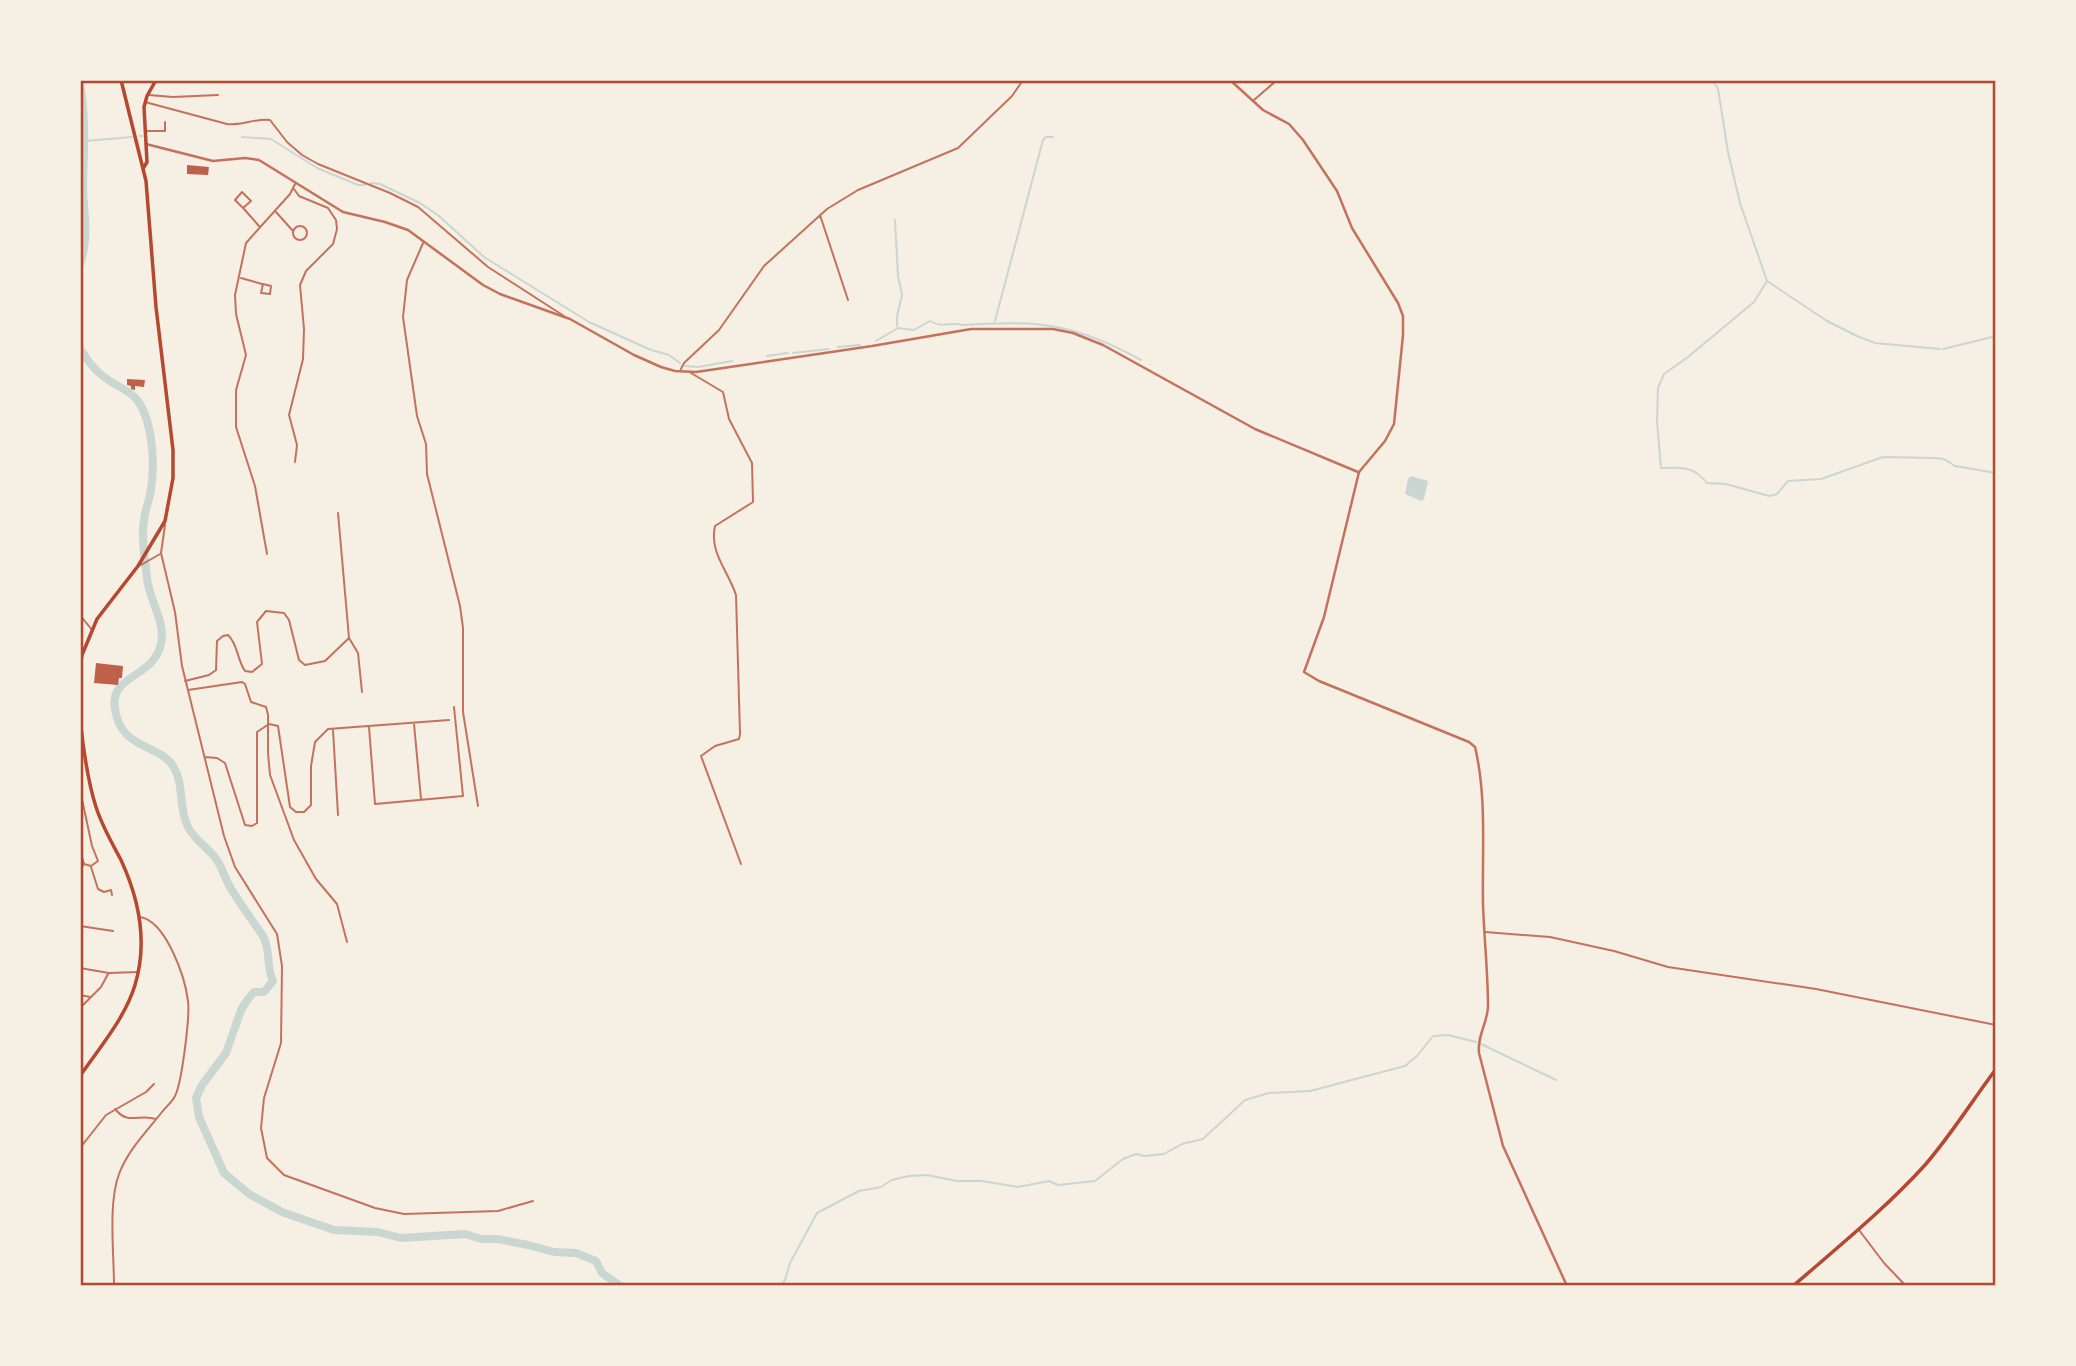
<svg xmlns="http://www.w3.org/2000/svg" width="2076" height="1366" font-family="Lora,serif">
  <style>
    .water { fill: #c9d6d2 }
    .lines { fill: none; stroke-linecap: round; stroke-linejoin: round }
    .stream { stroke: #c9d6d2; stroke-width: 2 }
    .river { stroke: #c9d6d2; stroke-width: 8 }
    .building { fill: #bf614a }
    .minor { stroke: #c5725c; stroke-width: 2 }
    .tertiary { stroke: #c5725c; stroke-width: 2.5 }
    .secondary { stroke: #b5482f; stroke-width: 3.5 }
    .neatline { fill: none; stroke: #b5482f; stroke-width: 2.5 }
  </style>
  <rect width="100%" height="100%" fill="#f6efe4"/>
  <path class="water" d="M1411,476L1428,481L1424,499L1421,501L1405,494L1408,479Z"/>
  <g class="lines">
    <path class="stream" d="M1712,80L1718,89L1728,152L1740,203L1767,281L1827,321L1857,336L1875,343L1940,349
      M140,136H142
      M242,137L271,139L317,168L358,185H365
      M85,141L132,137
      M371,183L380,184L420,203L439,216L484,257L589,322L651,350L669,355L680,363
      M895,220L898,276L902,295L897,316V326
      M1767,281L1754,302L1688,357L1664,374L1658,388L1657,421L1661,468C1681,467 1694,466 1707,483L1726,484L1769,496L1777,494L1788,481L1821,479L1883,457L1934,458L1944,459L1955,466L1996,473
      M995,321L1043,140L1046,137H1053
      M876,341L898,328L914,330L930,321C944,329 950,321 963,325C1039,320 1074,323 1141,360
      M838,347L860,345
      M1943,349L1996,336
      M793,353L829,349
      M767,356L788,353
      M685,366L698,367L732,361
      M1479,1043L1556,1080
      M781,1286L785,1280L790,1263L817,1213L859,1191L881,1187L892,1180L909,1176L927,1175L957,1181H982L1018,1187L1049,1181L1058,1185L1095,1181L1123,1159L1136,1154L1145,1156L1164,1154L1182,1144L1203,1139L1245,1100L1269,1093L1310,1091L1405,1066L1417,1056L1433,1036L1448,1035L1476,1042"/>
    <path class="river" d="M80,84C86,117 84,149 83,183C83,211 90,236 80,264
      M80,348C89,364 98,374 113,383C121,388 132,392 138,401C153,423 155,464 151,489C150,499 145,509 144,520C141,539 145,559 147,578C149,601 166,621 161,644C153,679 109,674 115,709C121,750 158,743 173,766C185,785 178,808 188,827C195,841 208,847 216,859C222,867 225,878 230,887C240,904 252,920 263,936C271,950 266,967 273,981L264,992H254L248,999L241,1010L226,1053L202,1085L196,1098L199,1117L224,1173L249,1194L282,1212L334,1230L378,1232L401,1238L465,1234L481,1239H497L528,1245L554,1252L576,1253L596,1261L602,1273L620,1286"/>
  </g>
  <path class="building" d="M187,165L209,167L208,175L187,174Z
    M127,379L145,380L144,387L135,386V390L131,389V386L127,385Z
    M96,663L123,666L122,678H119L118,685L94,683Z"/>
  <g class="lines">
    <path class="minor" d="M149,95L173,97L218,95
      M1254,100L1277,80
      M145,102L227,124C242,126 255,118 270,120L287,142L302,155L318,164L390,193L418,207L488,267L564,316
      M146,131H165V122
      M294,189L299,196L328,208L336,220L337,229L333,244L306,271L300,285L304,329L303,359L289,415L297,445L295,462
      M242,192L251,201L243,208L235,200Z
      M244,209L259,226
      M276,212L293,231
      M820,215L848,300
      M293 233a7 7 0 1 1 14 0a7 7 0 1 1-14 0Z
      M423,243L407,280L403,317L417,416L426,444L427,474L460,606L463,628V712L478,806
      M241,278L262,284
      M263,284L271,286L270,294L261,293Z
      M681,369L684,363L719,330L764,266L827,209L858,190L958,148L1012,96L1023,80
      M691,373L723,392L729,419L752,463L753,502L715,526C709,553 728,570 736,595L740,734L739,739L715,746L701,756L741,864
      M338,513L349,638L358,653L362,692
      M165,525L161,553L175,612L182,666L224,836L235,867L277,934L282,966L281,1043L264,1098L261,1128L267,1158L284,1175L375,1208L404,1214L498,1211L533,1201
      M267,554L255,486L236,427V390L246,355L236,314L235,295L246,243L290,194L295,184
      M141,565L160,554
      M80,615L92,630
      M185,681L209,675L216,670L217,641L223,636L228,635C238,644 237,660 245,671L252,672L262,664L257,622L266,611L284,613L289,620L299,660L305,665L325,661L349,638
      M188,690L242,682L245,684L251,702L266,707L268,715V753L270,775L294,840L316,879L337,904L347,942
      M414,724L421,799
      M369,727L375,804L463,796L454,707
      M333,730L338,815
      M205,757L217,758L225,763L245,825L252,826L257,823V732L269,724L278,726L290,807L296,812H304L311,805V766L315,742L328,729L449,720
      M80,790L92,846L98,861L91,866L84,864
      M80,849L84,864L80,870
      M91,867L98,889L104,892L111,890L112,895
      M80,926L113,931
      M1485,932L1550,937L1614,951L1668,967L1816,989L1996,1025
      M80,968L109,973L138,972
      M80,995L90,997
      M80,1008L101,987L108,974
      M115,1109C129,1126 138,1113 156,1119
      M80,1148L106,1115L146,1092L154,1084
      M1859,1230L1884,1263L1906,1286
      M114,1286C114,1253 108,1203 119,1174C128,1150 147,1131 162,1112C166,1107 172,1102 175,1096C182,1082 190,1016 188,1001C185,977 166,921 140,917"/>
    <path class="tertiary" d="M1230,80L1263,110L1289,124L1303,140L1337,191L1352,228L1398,303L1403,316V335L1394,424L1385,441L1359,472L1324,617L1304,672L1319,681L1469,742L1475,747C1487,797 1482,852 1483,904C1484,938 1488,972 1488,1007C1487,1024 1477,1036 1479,1053L1503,1146L1567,1286
      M146,144L213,161L245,158L259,160L343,212L385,222L408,230L483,285L500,294L570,319L634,355L661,367L675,371L696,372L872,346L971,329H1053L1073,333L1103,345L1255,429L1358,472"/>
    <path class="secondary" d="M144,167L147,162L144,107L147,96L156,80
      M80,667L82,655L97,619L138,566L165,521L173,478V450L156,307L146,181L121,80
      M80,718C83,747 87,779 96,807C102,826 112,843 121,860C139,899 148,942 135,985C125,1018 100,1047 80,1076
      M1793,1286C1838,1247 1885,1209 1925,1165C1951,1135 1972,1101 1996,1069"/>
  </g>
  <rect width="2076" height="1366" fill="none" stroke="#f6efe4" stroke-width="164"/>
  <rect x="82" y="82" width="1912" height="1202" class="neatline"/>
</svg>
